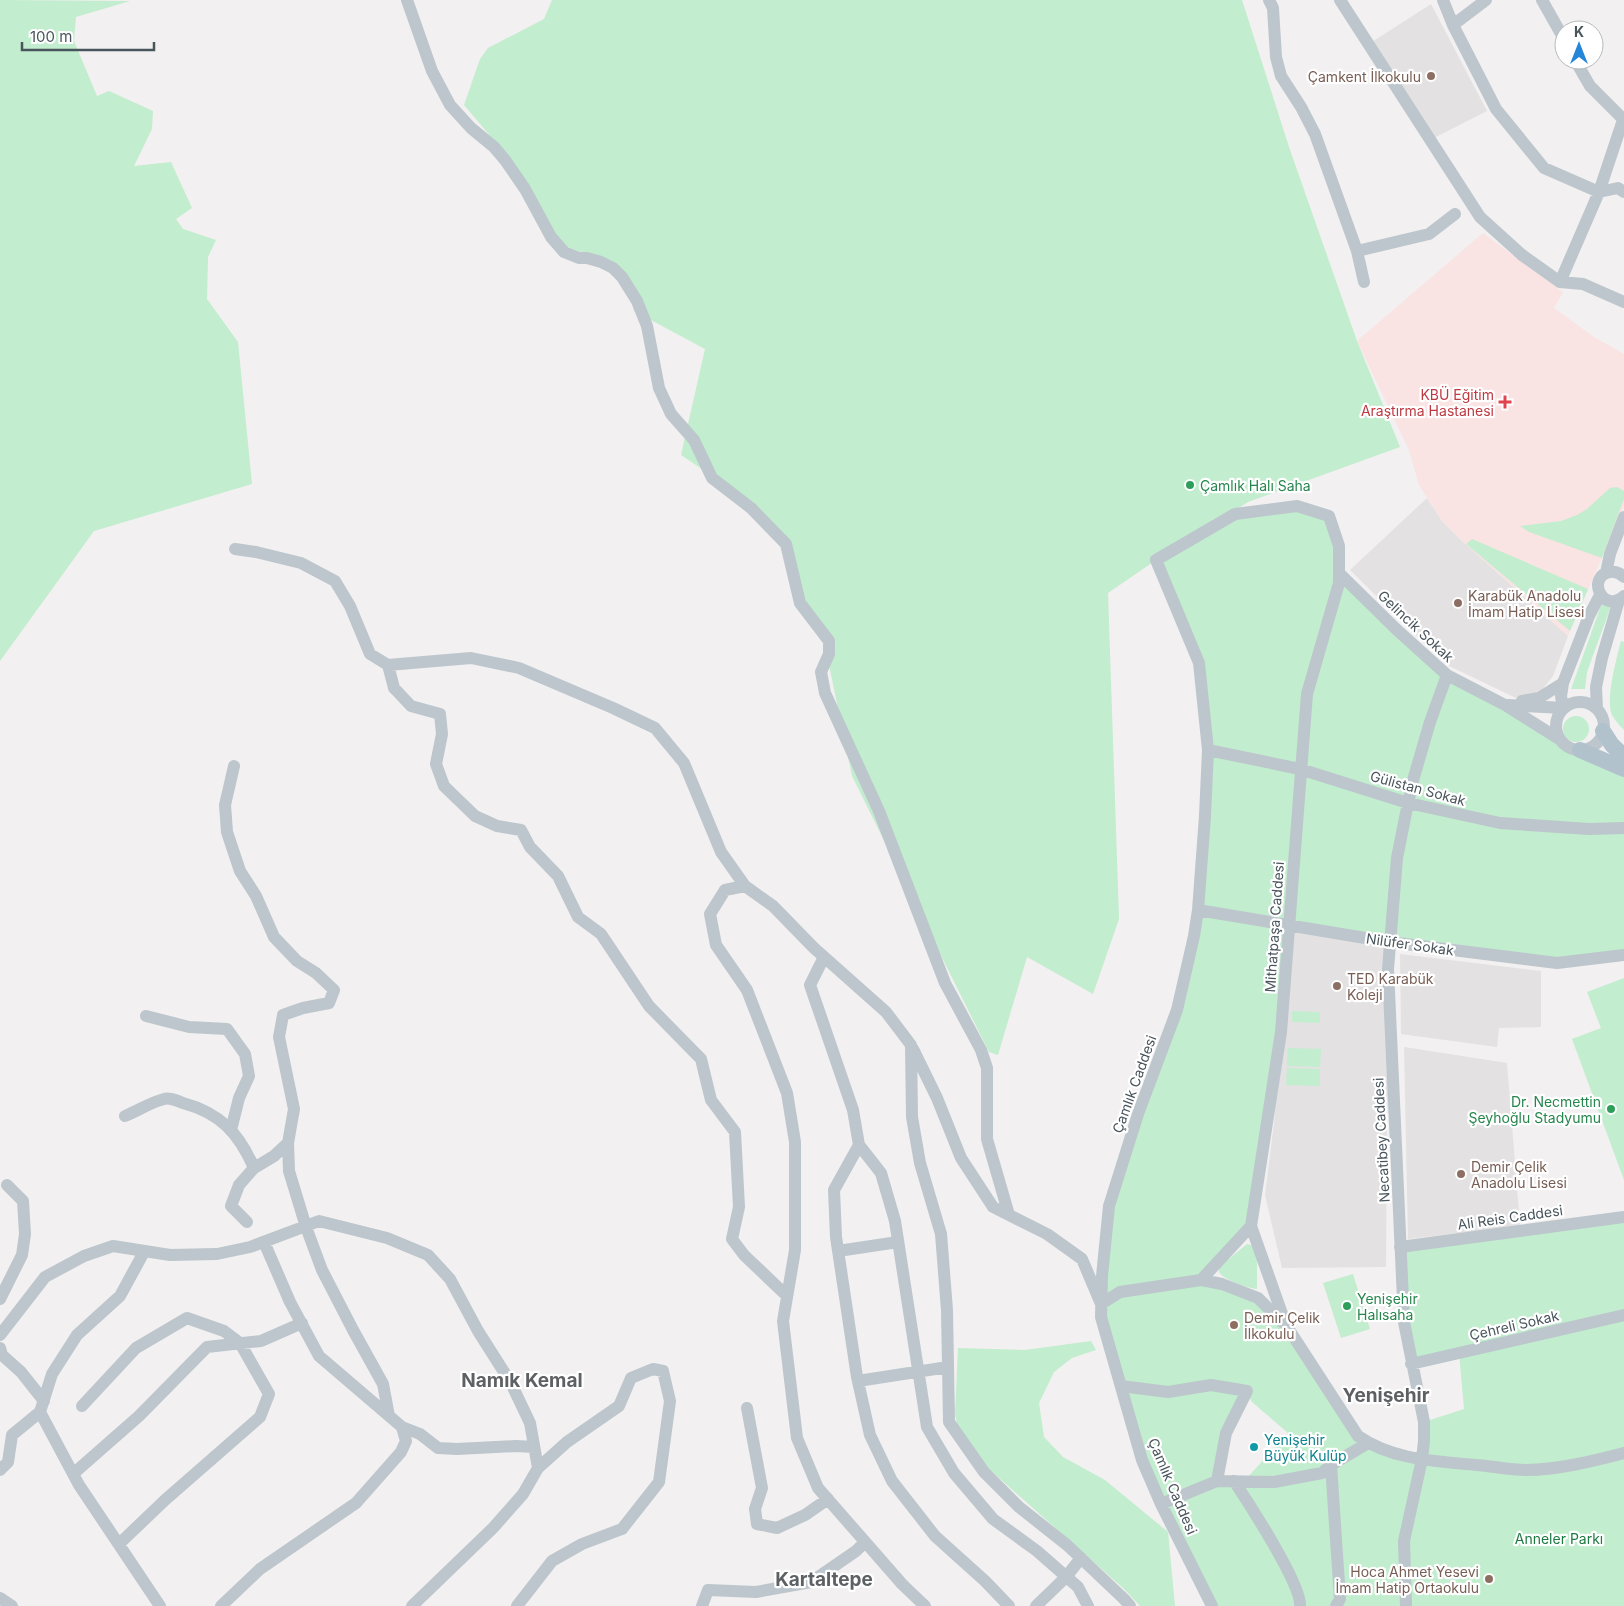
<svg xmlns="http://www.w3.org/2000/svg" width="1624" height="1606" font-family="Inter,sans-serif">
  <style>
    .education { fill: #e3e1e1 }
    .medical { fill: #fae3e3 }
    .green { fill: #c2edce; fill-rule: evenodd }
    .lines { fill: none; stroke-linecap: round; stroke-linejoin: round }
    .minor { stroke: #bcc6cc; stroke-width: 12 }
    .major { stroke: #b1c2cd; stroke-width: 16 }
    .education-dot { fill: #8d6e63; stroke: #fff; stroke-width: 2 }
    .health-dot { fill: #e0444e; stroke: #fff; stroke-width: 2 }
    .leisure-dot { fill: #2e9e5b; stroke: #fff; stroke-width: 2 }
    .culture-dot { fill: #0f9aa8; stroke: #fff; stroke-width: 2 }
    .labels { text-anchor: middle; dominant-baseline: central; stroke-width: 4.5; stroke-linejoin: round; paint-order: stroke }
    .education-label { font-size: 14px; fill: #785e54; stroke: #fff; text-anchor: start }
    .health-label { font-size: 14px; fill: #be3a42; stroke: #fff; text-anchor: end }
    .leisure-label { font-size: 14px; fill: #27864d; stroke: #fff; text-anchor: start }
    .street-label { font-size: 14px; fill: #49555c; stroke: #fff }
    .culture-label { font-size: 14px; fill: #0d838f; stroke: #fff; text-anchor: start }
    .park-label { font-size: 14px; fill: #1d7a42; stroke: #fff }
    .district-label { font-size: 19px; font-weight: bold; fill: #5d6164; stroke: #fff }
  </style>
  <rect width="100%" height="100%" fill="#f2f0f0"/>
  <path class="education" d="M1431,4L1487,111L1434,138L1372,42Z
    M1427,498L1442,521L1461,540L1568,636L1553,676L1541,691L1524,697L1516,698L1445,664L1350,570Z
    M1289,926L1389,942L1391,1030L1387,1118L1386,1267L1282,1268L1265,1195L1274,1123Z
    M1400,954L1541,971V1027L1499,1028L1497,1047L1401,1034Z
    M1404,1047L1507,1063L1520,1226L1408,1239Z"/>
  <path class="medical" d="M1483,233L1563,292L1554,308L1594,337L1624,354V507L1568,636L1461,540L1442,521L1419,485L1409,450L1357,341Z"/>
  <path class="green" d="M0,0L130,1L76,17L74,41L97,96L109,91L153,111L152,129L134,166L171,162L192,208L176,219L183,229L216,240L208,257L207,299L238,342L252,484L94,531L0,661Z
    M552,0H1242L1289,147L1357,341L1400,447L1248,502L1174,549L1235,514L1297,506L1329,516L1339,573L1447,675L1559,739L1565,745L1624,769V955L1557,963L1289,926L1251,1226L1201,1280L1258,1298L1286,1325L1358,1436L1422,1459L1424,1422L1464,1409L1459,1353L1411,1364L1400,1247L1624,1217V1606H1212L1161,1504L1101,1317L1109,1206L1194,936L1208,750L1199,663L1156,560L1108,593L1119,919L1093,994L1027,957L998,1055L989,1052L852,776L822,631L797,591L781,548L754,504L681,455L705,349L634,311L629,277L599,258L558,244L503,151L464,105L480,59L488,48L544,19ZM1247,1392L1252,1402L1288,1433L1247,1478L1217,1480L1226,1433Z
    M1617,487L1624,491V499L1602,558L1529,532L1520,526L1561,521L1577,515L1587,509L1610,488Z
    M1472,539L1588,589L1570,631L1466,544Z
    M1602,603L1611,606L1587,672L1585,689H1571Z
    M1621,641L1624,642V730C1620,726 1615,720 1612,715C1605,700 1617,657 1621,641Z
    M1563 729a13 13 0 1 1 26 0a13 13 0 1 1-26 0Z
    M1624,978V1180L1572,1039L1601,1028L1587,992Z
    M1292,1011L1320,1012V1023L1292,1022Z
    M1288,1048L1321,1049L1320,1067L1287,1066Z
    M1287,1068L1320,1069V1086L1286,1085Z
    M1247,1244L1254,1246L1257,1257V1289C1247,1288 1224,1280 1219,1272V1267Z
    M1353,1274L1370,1329L1341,1338L1323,1283Z
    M1091,1341L1096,1350L1072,1358L1054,1372L1039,1403L1044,1437L1063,1457L1105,1480L1168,1532L1175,1606H1140L1123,1588L990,1470L959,1432L955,1414L958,1348L1025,1350Z"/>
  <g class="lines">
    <path class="minor" d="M407,0L432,71L450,105L471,128L494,147L505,160L525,189L551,237L564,252L579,258H587L601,262L613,268L622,277L637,301L647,326L659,388L671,414L694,440L712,478L751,508L786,544L800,603L829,641V654L821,672L825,693L879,811L945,983L981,1050L987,1068V1139L1009,1215
      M1269,0L1273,8L1276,57L1281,76L1301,107L1315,134L1357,251L1364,282
      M1340,0L1480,217L1522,255L1560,282L1583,284L1624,302
      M1443,0L1453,25L1496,109L1544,168L1599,192L1618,188L1624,192
      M1542,0L1564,39
      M1453,25L1486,0
      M1575,60L1590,86L1624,120
      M1357,251L1429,234L1455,214
      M1560,282L1599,192L1623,120
      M235,549L256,552L301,563L335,581L350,606L370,654L388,665L471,658L519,668L613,708L655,728L684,763L721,852L745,886
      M1339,573L1396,629L1447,675L1505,705L1559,739
      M1606,573L1610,554L1624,517
      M1624,577C1620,573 1615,571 1610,572C1586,576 1602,615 1624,596
      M388,665L394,688L411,706L440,714L442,734L436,764L444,786L475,816L497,826L521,830L530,847L558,876L578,917L601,934L649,1006L701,1059L711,1100L735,1132L739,1207L732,1239L744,1255L787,1296
      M1522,701L1539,698L1563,683
      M1556 726a24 24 0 1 1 48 0a24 24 0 1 1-48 0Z
      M1508,705L1563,708L1561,696L1563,683L1589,616L1600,595
      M1597,709L1596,687L1602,658L1619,600
      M1208,750L1300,769L1408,803L1500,823L1589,829L1624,828
      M234,766L225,805L227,832L240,871L256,896L274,937L297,961L316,973L334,990L329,1003L303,1008L283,1015L279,1037L294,1109L288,1143L289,1171L306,1227L322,1270L353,1330L383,1384L389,1416
      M1198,910L1389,942L1557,963L1624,955
      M824,957L810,985L853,1110L859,1145L881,1173L895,1221L927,1427L954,1473L993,1519L1037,1551L1078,1587L1088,1606
      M146,1016L189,1027L227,1029L245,1054L249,1076L239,1098L231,1130
      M913,1049L937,1098L961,1158L993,1207L1047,1234L1082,1259L1101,1304L1120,1292L1201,1280L1222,1284L1258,1298L1282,1322
      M125,1116C138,1111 151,1102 164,1099C170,1097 177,1101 183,1103C220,1113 239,1133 254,1168
      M859,1145L834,1190L836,1237L857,1377L870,1435L892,1481L935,1536L985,1581L1009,1606
      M247,1222L231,1206L239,1185L254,1168L274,1156L288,1143
      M1400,1247L1624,1217
      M838,1251L898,1242
      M1201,1280L1251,1226
      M0,1299L22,1255L25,1234L23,1201L7,1185
      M0,1335L45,1277L84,1256L113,1246L170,1255L217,1254L250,1247L319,1221L387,1238L428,1255L450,1279L478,1331L511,1383L530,1423L538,1468L523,1494L493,1528L412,1606
      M0,1348L2,1355L21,1372L44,1401
      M1411,1364L1624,1315
      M858,1381L948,1367
      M1121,1386L1168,1392L1211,1385L1247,1391L1226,1433L1217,1481
      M82,1406L136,1348L187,1318L224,1331L240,1343L269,1394L260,1417L165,1500L119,1544
      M747,1408L762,1488L755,1509L757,1524L777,1528L805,1515L828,1499
      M40,1412L79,1485L160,1606
      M402,1427L420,1434L438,1448L457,1449L516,1446L534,1447
      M1331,1465L1340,1599L1336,1606
      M0,1470L8,1462L12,1435L40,1412L52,1374L77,1335L120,1296L144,1252
      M73,1474L139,1416L207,1347L261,1341L302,1323
      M1234,1481C1248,1502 1302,1585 1300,1606
      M1161,1504L1217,1481L1274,1482L1322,1473L1331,1465L1368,1443
      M0,1598L12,1606
      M221,1606L260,1569L356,1503L401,1452L406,1441L402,1427L319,1356L290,1302L264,1242
      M517,1606L552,1561L582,1544L622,1529L659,1482L670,1401L663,1371L653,1369L631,1378L619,1406L567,1442L538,1468
      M702,1606L708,1590L756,1592L811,1582L856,1551L865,1542
      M925,1606L902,1584L818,1488L797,1438L783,1321L795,1250V1142L787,1093L747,990L716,945L710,914L725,890L745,886L773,906L814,948L886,1012L911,1045L912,1117L920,1163L941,1234L947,1310L949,1422L984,1472L1019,1507L1067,1545L1124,1599L1130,1606
      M1036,1606L1066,1577L1081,1558
      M1212,1606L1161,1504L1142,1460L1101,1317L1102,1276L1109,1206L1138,1114L1177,1010L1194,936L1198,910L1205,816L1208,750L1199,663L1156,560L1235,514L1297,506L1329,516L1339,546V583L1307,694L1281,1032L1251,1226L1286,1325L1358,1436C1392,1460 1436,1461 1476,1465C1492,1466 1509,1470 1526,1470C1557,1470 1593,1461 1624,1453
      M1406,1606L1404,1541L1422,1459L1424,1441V1422L1404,1322L1388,969L1397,858L1408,803L1414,777L1430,722L1447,675"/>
    <path class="major" d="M1603,731L1612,745L1624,756
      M1580,750L1624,769"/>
  </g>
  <g class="education-dot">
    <circle cx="1431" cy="76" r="5"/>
    <circle cx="1458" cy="603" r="5"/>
    <circle cx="1337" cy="986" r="5"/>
    <circle cx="1461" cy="1174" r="5"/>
    <circle cx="1234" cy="1325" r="5"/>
    <circle cx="1489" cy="1579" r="5"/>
  </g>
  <path class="health-dot" d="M1502.5 394.5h5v5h5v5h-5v5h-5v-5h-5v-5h5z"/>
  <g class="leisure-dot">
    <circle cx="1190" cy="485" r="5"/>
    <circle cx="1611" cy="1109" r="5"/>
    <circle cx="1347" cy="1306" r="5"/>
  </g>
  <circle class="culture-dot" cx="1254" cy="1447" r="5"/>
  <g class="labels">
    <g class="education-label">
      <text x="1421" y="76" text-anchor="end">Çamkent İlkokulu</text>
      <text x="1468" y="595">Karabük Anadolu<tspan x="1468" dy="16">İmam Hatip Lisesi</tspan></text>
      <text x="1347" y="978">TED Karabük<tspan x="1347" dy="16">Koleji</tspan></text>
      <text x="1471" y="1166">Demir Çelik<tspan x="1471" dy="16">Anadolu Lisesi</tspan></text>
      <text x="1244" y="1317">Demir Çelik<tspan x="1244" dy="16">İlkokulu</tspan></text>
      <text x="1479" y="1571" text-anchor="end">Hoca Ahmet Yesevi<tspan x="1479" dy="16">İmam Hatip Ortaokulu</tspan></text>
    </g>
    <g class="health-label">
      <text x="1494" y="394">KBÜ Eğitim<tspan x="1494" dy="16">Araştırma Hastanesi</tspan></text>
    </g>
    <g class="leisure-label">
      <text x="1200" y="485">Çamlık Halı Saha</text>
      <text x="1601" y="1101" text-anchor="end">Dr. Necmettin<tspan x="1601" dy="16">Şeyhoğlu Stadyumu</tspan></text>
      <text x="1357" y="1298">Yenişehir<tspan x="1357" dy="16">Halısaha</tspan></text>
    </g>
    <g class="street-label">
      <text transform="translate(1416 626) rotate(43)">Gelincik Sokak</text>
      <text transform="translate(1418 788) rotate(15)">Gülistan Sokak</text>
      <text transform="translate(1274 927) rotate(-86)">Mithatpaşa Caddesi</text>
      <text transform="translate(1410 944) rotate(8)">Nilüfer Sokak</text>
      <text transform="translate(1134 1084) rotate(-70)">Çamlık Caddesi</text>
      <text transform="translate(1381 1140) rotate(-93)">Necatibey Caddesi</text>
      <text transform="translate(1510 1217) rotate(-8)">Ali Reis Caddesi</text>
      <text transform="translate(1514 1325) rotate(-13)">Çehreli Sokak</text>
      <text transform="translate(1173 1486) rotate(67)">Çamlık Caddesi</text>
    </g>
    <g class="culture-label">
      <text x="1264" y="1439">Yenişehir<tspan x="1264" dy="16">Büyük Kulüp</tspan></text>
    </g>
    <g class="park-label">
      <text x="1559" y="1538">Anneler Parkı</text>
    </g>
    <g class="district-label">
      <text x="522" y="1380">Namık Kemal</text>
      <text x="1386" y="1395">Yenişehir</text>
      <text x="824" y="1579">Kartaltepe</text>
    </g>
  </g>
  <g transform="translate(1579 45)"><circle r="24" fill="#ffffff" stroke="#b6bbbe"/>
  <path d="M0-4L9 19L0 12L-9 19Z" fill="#2586d8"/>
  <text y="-8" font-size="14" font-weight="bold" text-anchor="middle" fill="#49555c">K</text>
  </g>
  <path d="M22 42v8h132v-8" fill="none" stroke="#49555c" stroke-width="2.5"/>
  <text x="30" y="42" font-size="15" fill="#49555c" stroke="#ffffff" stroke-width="4" paint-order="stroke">100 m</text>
</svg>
